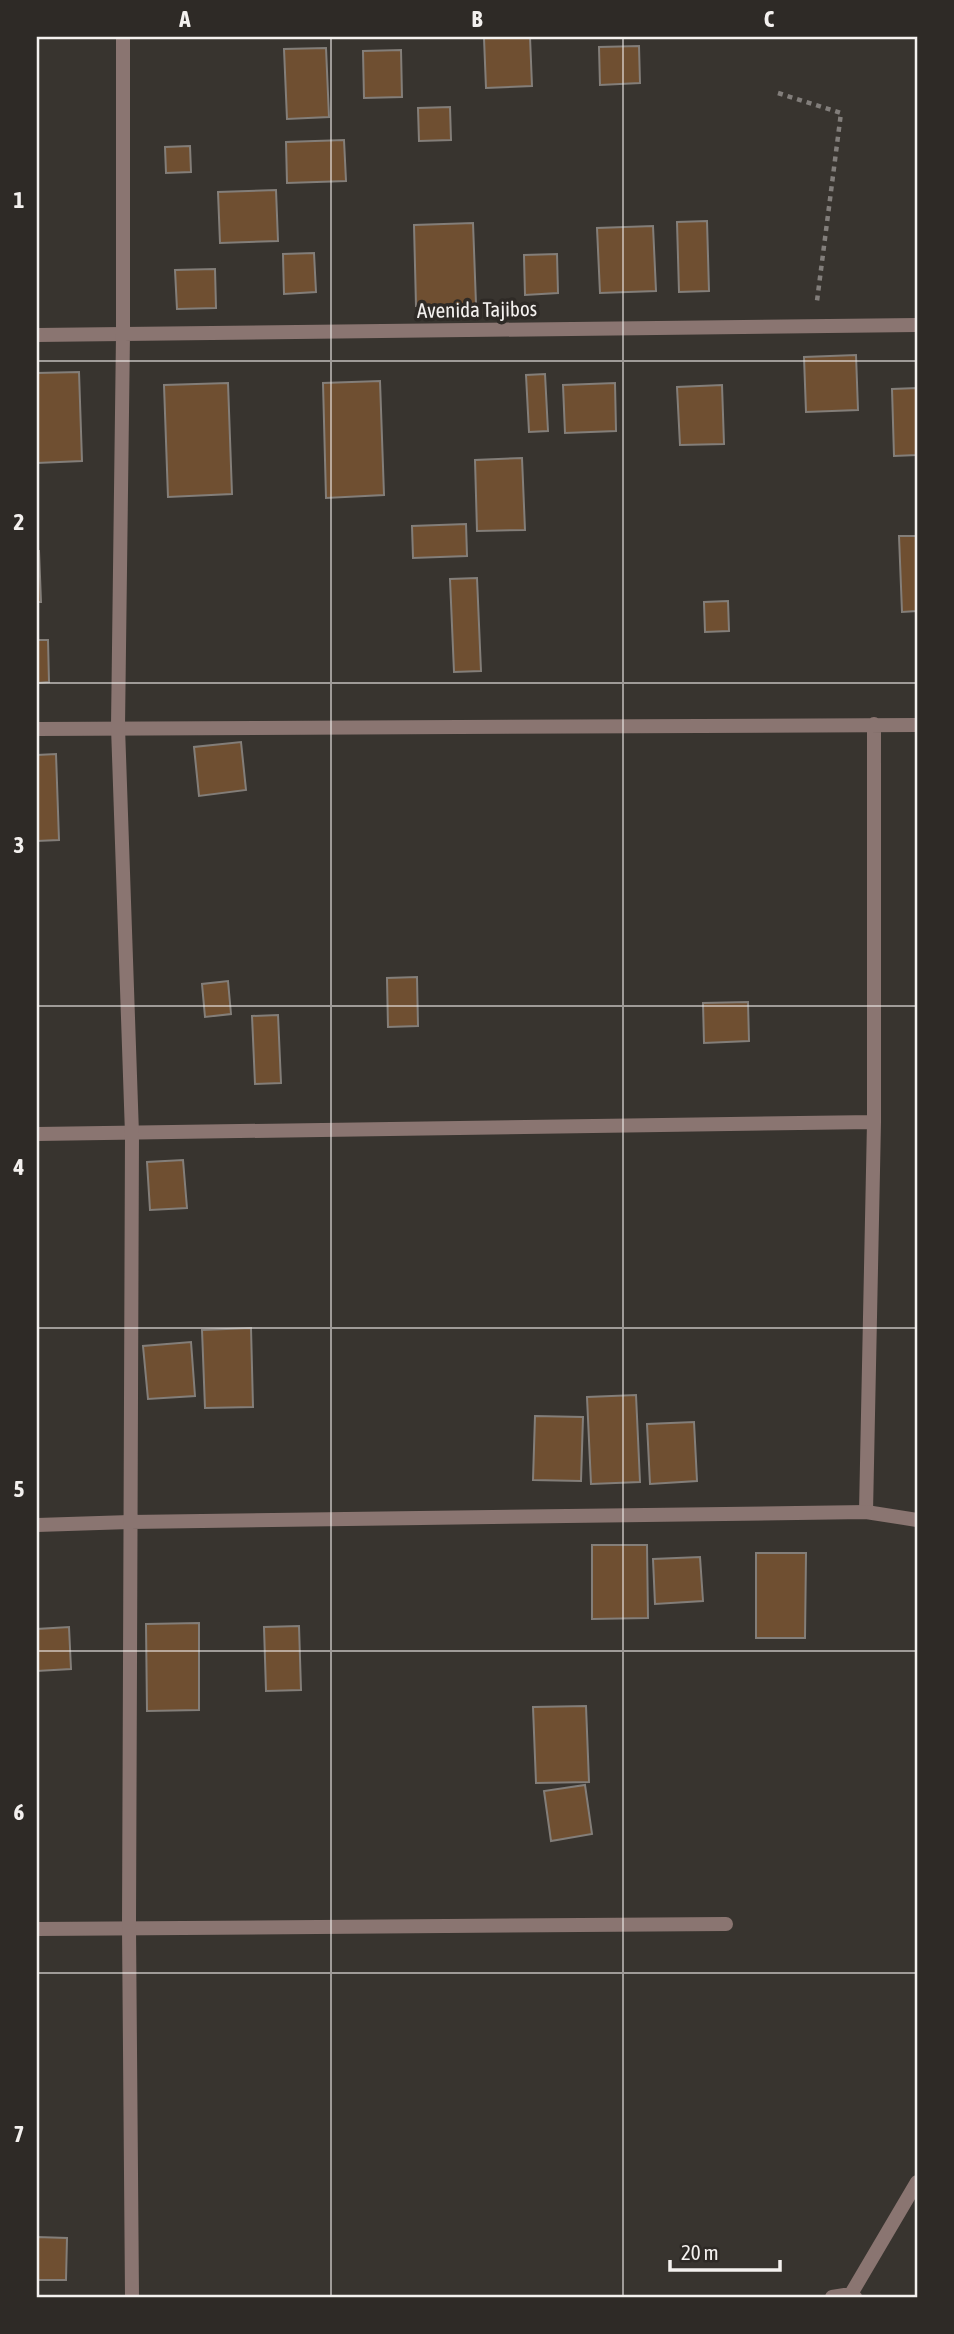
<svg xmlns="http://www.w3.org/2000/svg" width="954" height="2334" font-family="'Asap Condensed',sans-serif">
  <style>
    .building { fill: #6f4f31; stroke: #837e79; stroke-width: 2 }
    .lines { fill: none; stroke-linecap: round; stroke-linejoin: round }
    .path { stroke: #827e7b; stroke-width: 4.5; stroke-dasharray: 5 5; stroke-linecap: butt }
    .minor { stroke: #8a7571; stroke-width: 14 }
    .tertiary { stroke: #8a7571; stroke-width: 14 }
    .grid { fill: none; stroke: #f4f1ef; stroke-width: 2; stroke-opacity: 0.55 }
    .labels { text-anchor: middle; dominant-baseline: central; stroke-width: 7; stroke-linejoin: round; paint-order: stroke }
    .street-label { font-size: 21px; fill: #f4f1ef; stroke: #2e2a26 }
    .neatline { fill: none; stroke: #f4f1ef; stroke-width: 2.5 }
    .grid-label { font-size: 23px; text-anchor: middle; font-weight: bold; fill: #f4f1ef }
  </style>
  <rect width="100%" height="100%" fill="#38342f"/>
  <path class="building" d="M530,37L532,86L486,88L484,38Z
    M639,46L640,83L600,85L599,47Z
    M326,48L329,117L287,119L284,49Z
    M401,50L402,97L364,98L363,51Z
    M450,107L451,140L419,141L418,108Z
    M344,140L346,181L287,183L286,142Z
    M190,146L191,172L166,173L165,147Z
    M276,190L278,241L220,243L218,192Z
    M707,221L709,291L679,292L677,222Z
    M473,223L476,304L416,306L414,225Z
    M653,226L656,291L600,293L597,228Z
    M314,253L316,292L284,294L283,254Z
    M557,254L558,293L525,295L524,255Z
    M215,269L216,308L177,309L175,270Z
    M856,355L858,410L806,412L804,357Z
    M79,372L82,461L37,463V373Z
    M545,374L548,431L529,432L526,375Z
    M380,381L384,495L326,498L323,383Z
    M228,383L232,494L168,497L164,385Z
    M615,383L616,431L565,433L563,385Z
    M722,385L724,444L680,445L677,387Z
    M917,388V455L894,456L892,389Z
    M522,458L525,530L477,531L475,460Z
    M466,524L467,556L413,558L412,526Z
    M899,536H917V611L902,612Z
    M37,551H39L41,602H37Z
    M477,578L481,671L454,672L450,579Z
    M728,601L729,631L705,632L704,602Z
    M37,640H48L49,682L37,683Z
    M241,742L246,790L199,796L194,747Z
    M56,754L59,840L37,841V755Z
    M417,977L418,1026L388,1027L387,978Z
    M228,981L231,1014L205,1017L202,984Z
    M748,1002L749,1041L704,1043L703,1003Z
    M278,1015L281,1083L255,1084L252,1016Z
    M183,1160L187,1208L150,1210L147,1162Z
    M251,1328L253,1407L205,1408L202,1330Z
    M191,1342L195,1396L148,1399L143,1346Z
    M636,1395L640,1482L591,1484L587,1397Z
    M535,1416L583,1417L581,1481L533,1480Z
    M694,1422L697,1481L650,1484L647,1424Z
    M592,1545H647L648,1618L592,1619Z
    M756,1553H806L805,1638H756Z
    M700,1557L703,1601L655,1604L653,1559Z
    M199,1623V1710L147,1711L146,1624Z
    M299,1626L301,1690L266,1691L264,1627Z
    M69,1627L71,1669L37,1671V1629Z
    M586,1706L589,1782L536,1783L533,1707Z
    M585,1785L592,1834L551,1841L544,1791Z
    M37,2237L67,2238L66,2280H37Z"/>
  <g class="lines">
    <path class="path" d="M778,93L841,113L817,301"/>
    <path class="minor" d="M37,335L123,334
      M37,729L917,725
      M37,1134L874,1122
      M866,1512L874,1122V724
      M37,1525L130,1522
      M37,1929L726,1924
      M851,2294L917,2182
      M832,2297L851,2294L855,2297"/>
    <path class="tertiary" d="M123,37V334L118,727L132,1134L129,1927L132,2297
      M123,334L917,325
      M130,1522L866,1512L917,1520"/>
  </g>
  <path class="grid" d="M331,37V2297M623,37V2297M37,361H917M37,683H917M37,1006H917M37,1328H917M37,1651H917M37,1973H917"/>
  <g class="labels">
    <g class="street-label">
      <text transform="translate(477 309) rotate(-1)">Avenida Tajibos</text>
    </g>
  </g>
  <rect width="954" height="2334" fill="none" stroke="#2e2a26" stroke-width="77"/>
  <path d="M670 2260v10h110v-10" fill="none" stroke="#f4f1ef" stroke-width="3.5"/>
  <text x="681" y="2260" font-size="21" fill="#f4f1ef" stroke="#2e2a26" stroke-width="5" paint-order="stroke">20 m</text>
  <rect x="38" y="38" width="878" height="2258" class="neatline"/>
  <g class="grid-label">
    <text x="185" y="27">A</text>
    <text x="477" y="27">B</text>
    <text x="769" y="27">C</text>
    <text x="19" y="208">1</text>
    <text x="19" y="530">2</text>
    <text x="19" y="853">3</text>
    <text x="19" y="1175">4</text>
    <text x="19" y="1497">5</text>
    <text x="19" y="1820">6</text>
    <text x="19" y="2142">7</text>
  </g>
</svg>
